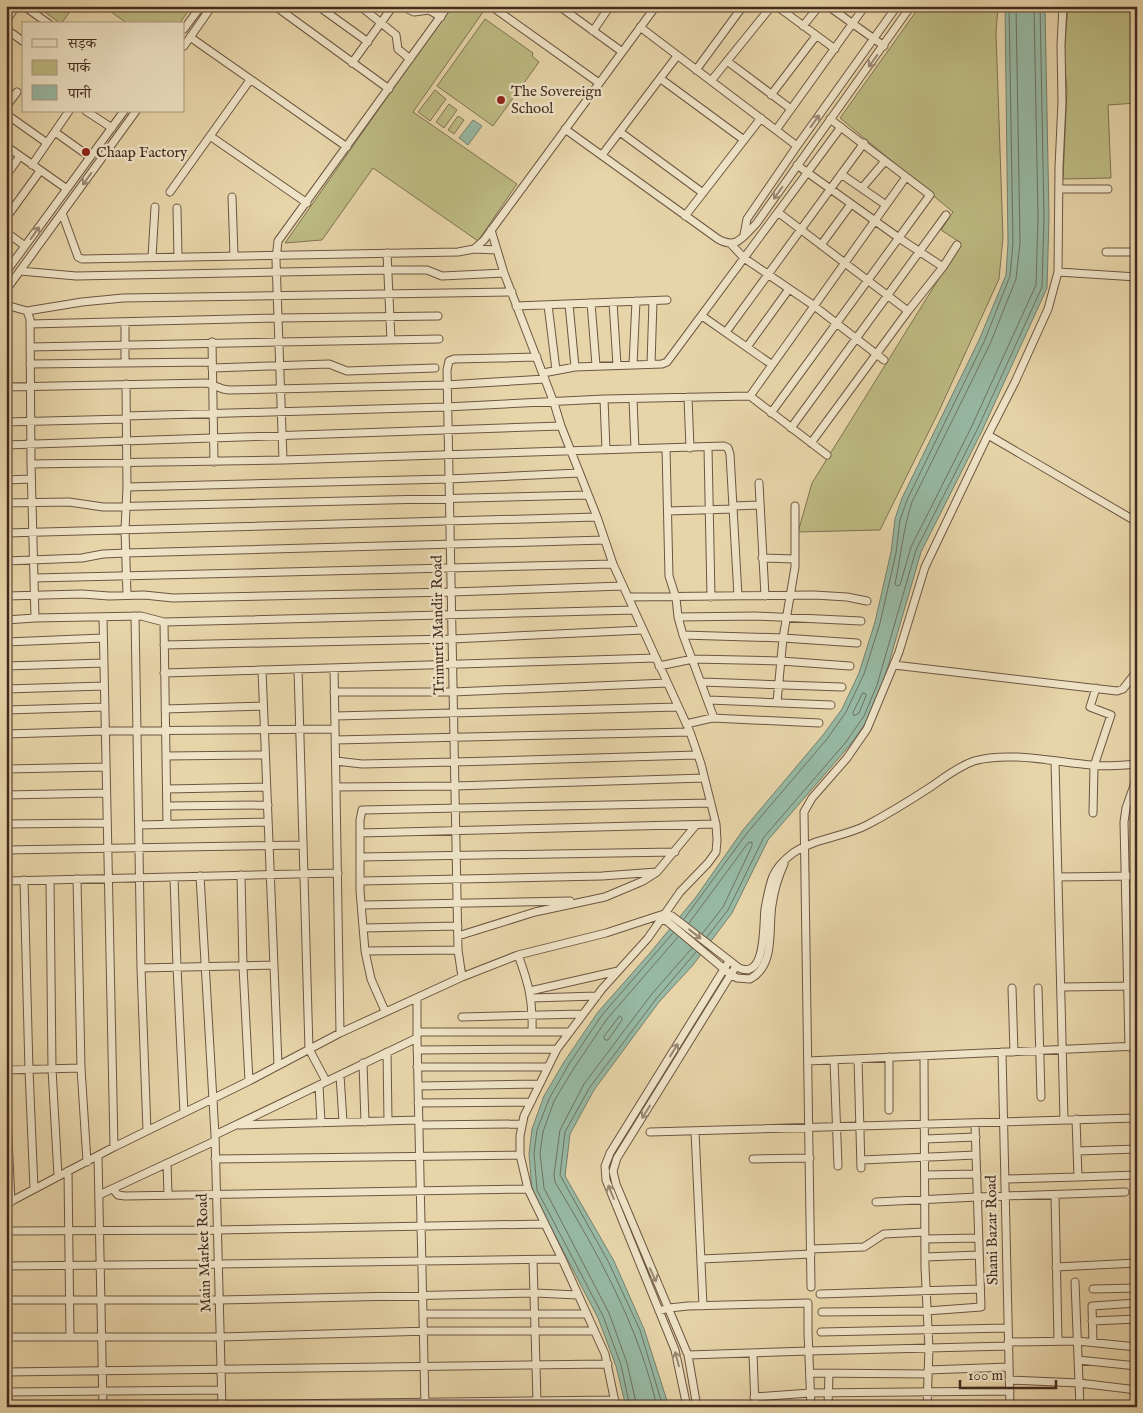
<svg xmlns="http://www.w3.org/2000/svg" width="1143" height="1413" font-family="'IM FELL English','Noto Serif Devanagari',serif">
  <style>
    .green { fill: #bdbb83; stroke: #807352 }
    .water { fill: #97b9a4; stroke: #76806f }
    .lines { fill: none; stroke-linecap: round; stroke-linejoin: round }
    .shore { stroke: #6e7262; stroke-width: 1 }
    .minor-casing { stroke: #6d5642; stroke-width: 9 }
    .minor { stroke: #efe4c7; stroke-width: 7 }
    .oneway { stroke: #9a8874 }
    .poi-dot { fill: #8f2418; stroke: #efe4c7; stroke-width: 2 }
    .labels { text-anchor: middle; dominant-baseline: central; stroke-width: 5; stroke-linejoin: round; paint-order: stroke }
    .poi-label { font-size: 15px; fill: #442b20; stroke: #efe4c7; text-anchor: start }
    .street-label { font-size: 15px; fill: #442b20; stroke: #efe4c7 }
  </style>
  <rect width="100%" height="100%" fill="#e7d5a9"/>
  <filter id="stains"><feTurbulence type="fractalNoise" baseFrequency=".004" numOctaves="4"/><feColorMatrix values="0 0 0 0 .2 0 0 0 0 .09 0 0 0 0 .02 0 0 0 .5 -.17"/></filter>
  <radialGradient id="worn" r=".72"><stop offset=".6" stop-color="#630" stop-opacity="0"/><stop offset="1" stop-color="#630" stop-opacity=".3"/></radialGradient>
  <path class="green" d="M37,6H74L61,24Z
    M103,6H192L179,24H128Z
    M451,6H474L483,12L413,112L517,184L478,241L373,168L322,240L285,243Z
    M920,6H998L996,33L1003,237L999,279L939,411L880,530L798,532L812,483L961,243L941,230L953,212L840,118Z
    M1068,6H1137V103L1108,105L1111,178L1063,179L1067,90L1064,57Z
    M485,19L533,53L532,56L539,62L493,126L437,86Z
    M435,90L446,99L430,121L418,112Z
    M449,104L457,110L444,128L436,122Z
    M458,116L464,120L454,134L448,130Z"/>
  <path class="water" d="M1005,6H1045L1049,217L1047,288L981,433L921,552L882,687L869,718L850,745L768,840L732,913L693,965L659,1002L594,1090L570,1134L565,1176L614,1261L644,1329L669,1407H626L616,1366L598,1318L532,1191L529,1154L532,1129L544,1096L564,1062L598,1012L650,953L696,897L743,830L823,735L842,709L859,673L875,622L891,552L895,519L902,498L979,340L1006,275L1008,243Z
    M473,120L482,126L468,145L459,138Z"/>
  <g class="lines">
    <path class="shore" d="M1016,6L1020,243L1016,279L990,344L912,502C903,529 901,556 895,584L897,586L900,585L911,547L971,428L1036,285L1038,217L1034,6
      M863,693L866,694V696L859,713L854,716L853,713Z
      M684,919L747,833L827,739L846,712L864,674L880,623L896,553L900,520L907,500L984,342L1010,276L1013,243L1009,6
      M689,923L748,843L752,842V846L723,907L702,934
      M707,937L728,910L764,837L846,742L864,716L877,685L916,550L977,430L1042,287L1044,217L1040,6
      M620,1016L622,1018V1020L608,1040H605L604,1037Z
      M630,1407L621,1365L603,1316L537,1190L534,1153L537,1130L549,1099L569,1064L602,1015L673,933
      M637,1407L627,1363L609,1313L544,1188L540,1153L543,1132L554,1101L574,1068L607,1019L678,937
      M657,1407C639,1326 597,1252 555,1182L554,1175L560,1130L584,1084L651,995L692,948
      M663,1407L640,1330L609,1263L560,1175L565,1132L590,1087L656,999L696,952"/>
    <defs>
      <path id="minor" d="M24,6L49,24
        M275,6L389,89
        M318,6L368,42
        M360,6L396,35L398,49L410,59
        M402,6L414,12L429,10L441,17
        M491,6L599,83
        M559,6L621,51
        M828,6L884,46
        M6,21L16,6
        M803,26L819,6
        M640,27L797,146
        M6,29L24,42
        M184,29L201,6
        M593,31L610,6
        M190,37L347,147
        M184,46L212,6
        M727,61L791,109
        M352,63L393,6
        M696,70L743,6
        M661,79L744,140
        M711,81L770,8L777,7L782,10L835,49
        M771,95L816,36
        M6,107L17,92
        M86,111L112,128
        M6,114L47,143
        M565,129L718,239C737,250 743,236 756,224L911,6
        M776,130L865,6
        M55,132L90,157
        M620,132L703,193
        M210,136L307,203
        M6,146L67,189
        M602,155L677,56
        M32,165L69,111
        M797,165L899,238L943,267
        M841,174L886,205
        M6,176L20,156
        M862,188L885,161
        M1059,189H1108
        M170,192L250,80
        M232,197L234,255
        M177,208L178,256
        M62,213L78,257L82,259L458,252L474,249L497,250
        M779,213L908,311
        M685,216L761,118
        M6,218L40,171
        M491,230L504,273L554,403L561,426L597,517L613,564L690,732L701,764L716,824L717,840L716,852L708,863L680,892L648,938L602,989L557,1049L524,1116L520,1136V1155L528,1189L562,1259L605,1354L616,1407
        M6,232L25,246
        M744,235L747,219L797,146L897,6
        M731,244L744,258L813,305L884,360
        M821,245L851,204
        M474,249L484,240L656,6
        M1106,252H1137
        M387,253L391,340
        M152,257L155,207
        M20,271L76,276L388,270H427L442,276L504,273
        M6,272L124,111
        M1058,272L1137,277
        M6,290L136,111
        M613,302L617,365
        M591,303L596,365
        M569,304L575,367
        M6,305L27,311L30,319L31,464L35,618L6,620
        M548,305L556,370
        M516,306L667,300
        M27,311L82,302L123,298L512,292
        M702,316L771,364
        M125,323V363
        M30,324L278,318L438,316
        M726,332L864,143
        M212,342L214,462
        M30,347L439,339
        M747,347L789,289
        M30,364L212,362
        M651,364L653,301
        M633,365L636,301
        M212,368L329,364L347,371L435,368
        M543,373L575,367L662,364L667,362L841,127
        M126,384L127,487L125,530L127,595
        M6,387L207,383L223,389L229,390L446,385L545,379
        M750,396L906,177
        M688,397L690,448
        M604,399L606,450
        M633,399L635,449
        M771,413L930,195L830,119
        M126,416L446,407L604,399L750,396L827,455
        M6,422L126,419
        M791,428L946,215
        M988,435L1137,522
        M811,443L908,311L943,267L957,245
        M6,445L561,426
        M708,447L711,597
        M666,448L669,576L676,598L678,617L683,635L714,718
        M283,460L276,260L278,241L448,6
        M31,464L283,460L724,446L728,448L730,454L738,596
        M6,480L31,479
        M759,483L765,596
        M127,487L448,479L579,473
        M6,503L69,502L103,507L588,495
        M733,506L760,505
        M668,511L733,509
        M6,533L597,517
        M762,558L795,559
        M6,561L82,558L103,554L126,553L605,540
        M34,578L613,564
        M6,596L82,594L109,596L144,595L173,598L451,592L623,586
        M628,597L814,595L847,597L867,601
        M135,616L141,968L147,1131
        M103,617L114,1147
        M678,617L756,616L861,621
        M35,618L141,616L164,622L634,610
        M164,622L167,824
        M683,635L783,638L857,643
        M6,642L103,638
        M164,645L452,639L643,630
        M894,665L1117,691L1123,689L1137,671
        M6,666L104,663
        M659,666L693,659L781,661L850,666
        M334,668L340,1033
        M298,669L309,1049L326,1081
        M262,670L278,1065
        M164,673L656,658
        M702,682L842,687
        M6,689L104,686
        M334,692H453L667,683
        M709,700L831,705
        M777,702L783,638L795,567V506
        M165,709L263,706
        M6,710L105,707
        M335,716L678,707
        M686,724L712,718L819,723
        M6,734L105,731L335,729
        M335,740L690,732
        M166,756L265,755
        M336,761L362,764L454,762L697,755
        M1055,761L1064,1120
        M6,769L106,767
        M336,787L455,786L704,778
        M167,789L266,787
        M6,795L106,793
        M167,806L268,805
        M1093,813L1094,766L1111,715L1090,707L1096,688
        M6,824L107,823
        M139,825L268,822
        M360,833L716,824
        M6,850L303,845
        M360,857L675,852
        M241,875L243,967L249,1081
        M200,876L215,1135L222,1407
        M174,877L177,967L184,1113
        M1058,877L1137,876
        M77,879L81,1068L87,1162
        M24,880L29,1070L34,1189
        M50,880L52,1069L58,1176
        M6,881L338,873
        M361,881L602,876L657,872
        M363,905L570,901
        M659,917L668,922L730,974L737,978L750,979C776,965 768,929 772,905C774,891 778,877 784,864
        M364,928L458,926
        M458,936L535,912L605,897L643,881L657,872L696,825
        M365,951L458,950
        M518,955C529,984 533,1001 532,1032
        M141,968L274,965
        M462,977L458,950L447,370L449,361L454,359L537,357
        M1061,987L1137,986
        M1012,988L1014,1052
        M1038,988L1041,1097
        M530,991L618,971
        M417,998V1038L425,1407
        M532,998L597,996
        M385,1011L371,979L365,951L360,891V820L362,810L711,803
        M462,1017L583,1014
        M417,1032H569
        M1129,1047L1124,822L1126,808L1137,777
        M417,1050L557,1049
        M387,1052L388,1121
        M1002,1052L1010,1407
        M924,1056L925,1267L929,1348L927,1407
        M889,1057V1110
        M858,1059L861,1168
        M834,1060L838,1166
        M808,1061L1137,1046
        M363,1063L365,1122
        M417,1067H547
        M6,1070L81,1068
        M340,1075L343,1122
        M319,1085L321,1123
        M418,1086L539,1084
        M6,1094L11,1202
        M418,1103L531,1102
        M239,1125L419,1120
        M419,1125L522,1124
        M695,1131L703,1306
        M650,1132L1137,1118
        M215,1135L417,1038
        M925,1139L976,1137
        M1078,1151L1137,1149
        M98,1156L103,1407
        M215,1159L520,1155
        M753,1159L810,1158
        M861,1160L976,1155
        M167,1163L168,1195
        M68,1171L70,1337
        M925,1175L977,1174
        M1078,1177L1137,1175
        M1005,1179L1078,1177L1076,1119
        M113,1189L118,1195L125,1196L528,1189
        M99,1195L215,1141
        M1055,1195L1058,1341
        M876,1202L977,1197L1125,1192
        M6,1204L114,1147L249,1081L340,1033L462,977L518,955L606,933L664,914L672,916L739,968C767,980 763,922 765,909C767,898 769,886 773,876C777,867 785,859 793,853C815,838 844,837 867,825C888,814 909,801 929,788C944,778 957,767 974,761C1008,751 1056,762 1091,765C1106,767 1122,765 1137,764
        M6,1231L217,1230L544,1224
        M925,1239L978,1238
        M811,1249L864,1247L884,1234L925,1232
        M925,1257L979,1255
        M701,1259L811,1254
        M533,1260L537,1401
        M6,1266L218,1264L562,1259
        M1056,1267L1137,1263
        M1075,1282L1080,1407
        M811,1287L804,812L812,798L847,758L867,729L899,652L925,567L988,435L1015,382L1048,309L1058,272L1059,167L1062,102L1061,45L1063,6
        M1093,1289L1137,1288
        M820,1294L980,1289
        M6,1300H219L535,1293L578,1295
        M659,1311L669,1308L688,1306L808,1303V1332L811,1407
        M822,1312L927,1311L981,1307L975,1124
        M423,1314H586
        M1092,1321L1137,1319
        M821,1332L1008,1328
        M6,1337H220L430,1331H594
        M1008,1342L1077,1341L1137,1347
        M1093,1342L1092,1306L1137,1303
        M753,1353L755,1407
        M688,1355L809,1351L1009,1346
        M1078,1360L1137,1366
        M928,1370L1009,1367
        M6,1372L608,1364
        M810,1373L928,1374
        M1009,1380L1079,1383L1137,1390
        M6,1392L221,1390
        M754,1397L810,1393L1010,1391
        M6,1407L615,1400
        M687,1407L675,1350L606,1180L605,1166L610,1153L729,961
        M697,1407L688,1355L616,1184L613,1171L617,1158L736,966
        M828,1407L829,1373"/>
    </defs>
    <use href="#minor" class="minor-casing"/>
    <use href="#minor" class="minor"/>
  </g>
  <defs><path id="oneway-shaft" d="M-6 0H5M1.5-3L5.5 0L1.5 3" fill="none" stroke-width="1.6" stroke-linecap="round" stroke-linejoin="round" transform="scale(1.25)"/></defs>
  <g class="oneway">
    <use href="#oneway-shaft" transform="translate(873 61) rotate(126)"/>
    <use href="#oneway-shaft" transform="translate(815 121) rotate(-54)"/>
    <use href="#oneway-shaft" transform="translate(87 179) rotate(126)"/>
    <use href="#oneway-shaft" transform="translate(778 193) rotate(125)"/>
    <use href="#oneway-shaft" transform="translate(35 233) rotate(-54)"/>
    <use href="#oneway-shaft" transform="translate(695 934) rotate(38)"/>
    <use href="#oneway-shaft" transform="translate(674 1050) rotate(-58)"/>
    <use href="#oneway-shaft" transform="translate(646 1112) rotate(122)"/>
    <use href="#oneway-shaft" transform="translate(611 1192) rotate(-112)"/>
    <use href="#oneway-shaft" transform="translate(653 1275) rotate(65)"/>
    <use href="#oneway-shaft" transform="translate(677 1359) rotate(-105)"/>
  </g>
  <g class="poi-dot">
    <circle cx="501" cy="100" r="5"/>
    <circle cx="86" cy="152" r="5"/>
  </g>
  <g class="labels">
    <g class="poi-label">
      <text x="511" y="91">The Sovereign<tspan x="511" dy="17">School</tspan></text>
      <text x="96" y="152">Chaap Factory</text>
    </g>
    <g class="street-label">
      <text transform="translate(438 625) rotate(-91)">Trimurti Mandir Road</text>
      <text transform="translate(992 1230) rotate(-91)">Shani Bazar Road</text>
      <text transform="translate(204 1253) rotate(-92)">Main Market Road</text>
    </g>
  </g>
  <rect width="1143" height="1413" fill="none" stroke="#e7d5a9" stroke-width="25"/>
  <rect x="8" y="8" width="1128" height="1398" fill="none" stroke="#442b20" stroke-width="2.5"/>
  <rect x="12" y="12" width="1118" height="1388" fill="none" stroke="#442b20"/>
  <rect x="22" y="22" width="162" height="90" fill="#efe4c7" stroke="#ab9a84"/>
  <rect x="32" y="39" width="25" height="8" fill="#efe4c7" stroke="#ab9a84"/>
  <text x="68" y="48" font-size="15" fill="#442b20">सड़क</text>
  <rect x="32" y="60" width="25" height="15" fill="#bdbb83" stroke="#ab9a84"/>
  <text x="68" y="72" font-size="15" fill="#442b20">पार्क</text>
  <rect x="32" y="85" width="25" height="15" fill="#97b9a4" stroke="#ab9a84"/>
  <text x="68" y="98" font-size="15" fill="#442b20">पानी</text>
  <path d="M960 1380v8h96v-8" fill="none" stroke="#442b20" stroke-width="2.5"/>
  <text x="968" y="1380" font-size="15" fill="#442b20" stroke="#efe4c7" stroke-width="4" paint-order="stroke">100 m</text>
  <rect width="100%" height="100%" filter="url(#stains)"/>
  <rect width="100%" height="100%" fill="url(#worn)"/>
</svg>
